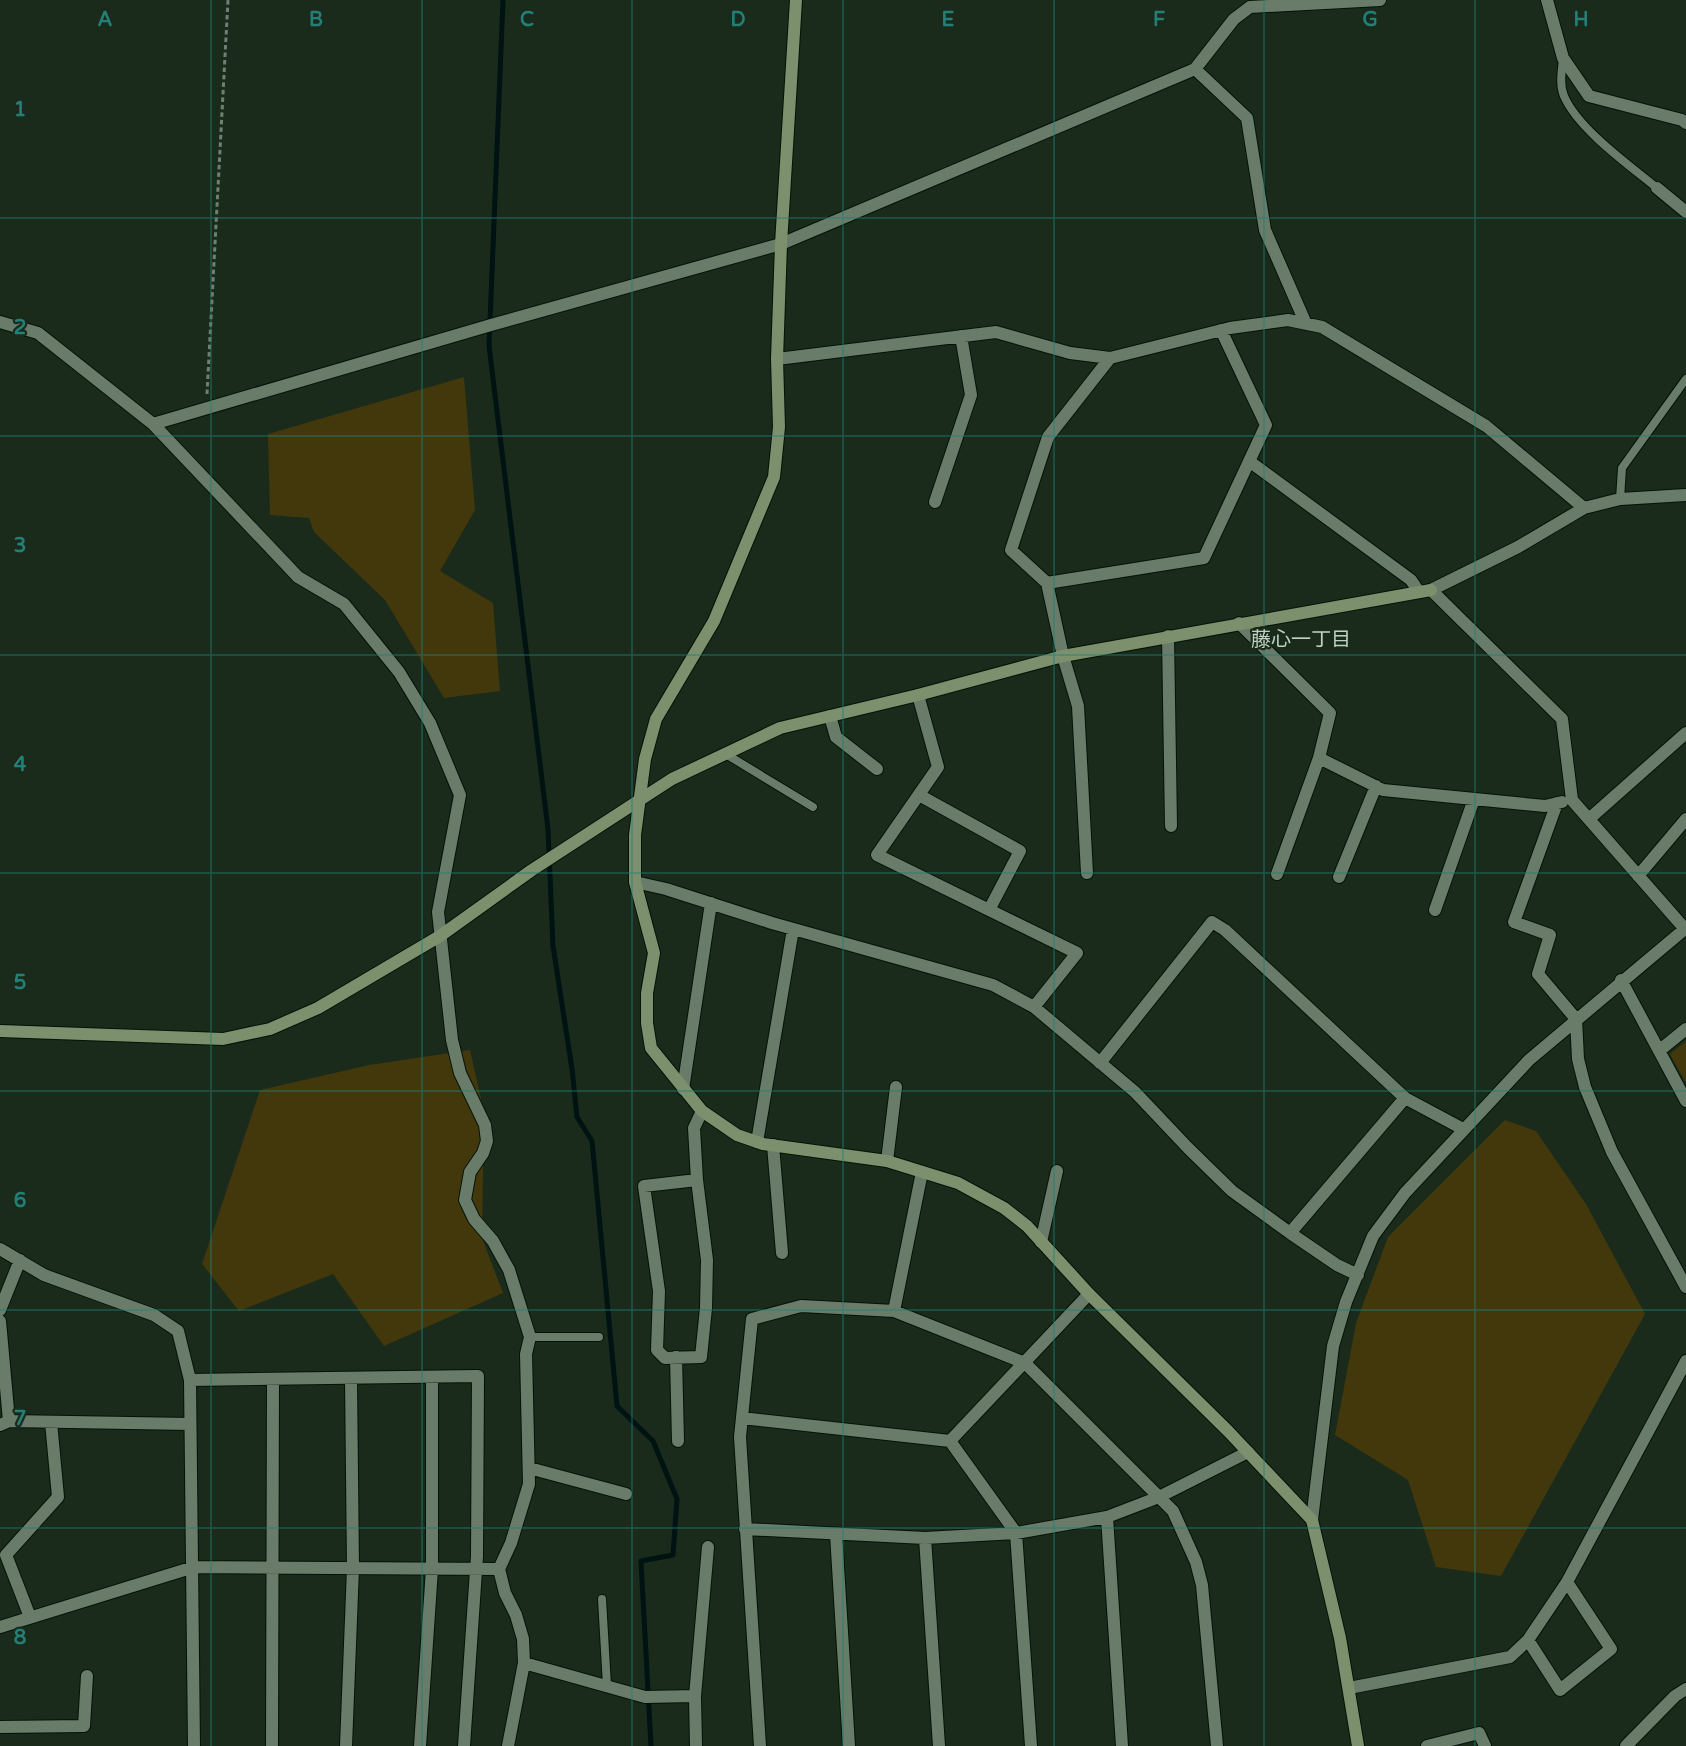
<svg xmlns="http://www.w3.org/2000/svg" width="1686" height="1746" font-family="'Varela Round','Noto Sans JP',sans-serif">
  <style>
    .green { fill: #42380c }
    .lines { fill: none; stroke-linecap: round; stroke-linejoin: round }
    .stream { stroke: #001313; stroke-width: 5 }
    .lane-casing { stroke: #041306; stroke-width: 10 }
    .street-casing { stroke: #041306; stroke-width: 14 }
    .secondary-casing { stroke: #041306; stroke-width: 14 }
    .path { stroke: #717f72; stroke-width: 3; stroke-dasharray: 4.5 3; stroke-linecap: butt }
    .lane { stroke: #697c6a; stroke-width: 8 }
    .street { stroke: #697c6a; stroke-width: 12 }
    .secondary { stroke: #7c906d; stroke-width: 12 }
    .grid { fill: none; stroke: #228078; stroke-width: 1.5; stroke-opacity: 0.55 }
    .labels { text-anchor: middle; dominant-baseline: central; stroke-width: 4.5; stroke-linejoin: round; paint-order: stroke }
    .neighbourhood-label { font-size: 20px; fill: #bed3bf; stroke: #1a2b1b }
    .grid-label { font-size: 20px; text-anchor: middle; font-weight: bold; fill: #228078; stroke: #1a2b1b; stroke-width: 4.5; stroke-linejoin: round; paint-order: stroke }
  </style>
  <rect width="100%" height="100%" fill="#1a2b1b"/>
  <path class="green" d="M464,377L475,510L440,571L493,603L500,691L444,698L385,600L314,532L309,518L270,515L268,434Z
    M1686,1041V1083L1670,1054Z
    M470,1050L484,1112L482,1238L503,1293L384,1346L333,1274L239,1311L202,1264L260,1090L369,1065Z
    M1505,1120L1536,1131L1586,1204L1645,1314L1501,1576L1436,1567L1408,1480L1335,1435L1356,1323L1388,1237Z"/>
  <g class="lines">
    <path class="stream" d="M503,0L489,346L548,829L553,946L572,1069L577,1117L592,1141L617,1406L653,1441L677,1499L673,1555L641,1561L651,1746"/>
    <defs>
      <path id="lane" d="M1563,58C1562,71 1559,84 1564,96C1578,129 1629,165 1657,188
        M1620,499L1622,468L1686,379
        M724,753L813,807
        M530,1337H599
        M602,1599L607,1686"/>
      <path id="street" d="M1547,0L1563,58L1589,96L1682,120L1686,123
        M1195,69L1247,118L1265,230L1306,324
        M1657,188L1686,212
        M0,322L38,333L153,424L298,577L344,604L399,672L430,723L460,795L438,912L452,1040L460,1073L485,1125L487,1141L483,1153L470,1172L465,1200L474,1219L493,1241L509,1270L530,1337L526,1354L529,1484L511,1543L499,1569L505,1593L516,1615L523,1639L524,1663L508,1746
        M777,359L996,332L1070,353L1110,358L1230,328L1288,320L1322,327L1486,426L1584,508
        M153,424L491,325L781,244L1195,69L1234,19L1250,7L1380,0
        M1249,461L1411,580L1419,592
        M935,502L971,395L961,336
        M1047,583L1204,558L1266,425L1221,330
        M1239,623L1330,713L1319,758L1383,790L1545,806L1562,802
        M1168,636L1171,826
        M918,695L938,767L877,855L1077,953L1034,1007
        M830,716L836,737L877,769
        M919,795L1020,851L989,910
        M1557,803L1514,922L1550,935L1538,974L1576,1019L1578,1059L1585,1087L1612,1152L1686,1287
        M1589,819L1686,733
        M1087,873L1078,706L1063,656L1047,583L1011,550L1048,437L1110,358
        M1277,874L1319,758
        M1638,876L1686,819
        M1339,877L1376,786
        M635,882L666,889L772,923L993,985L1034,1007L1135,1092L1188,1148L1232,1191L1290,1233L1337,1265L1358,1275
        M1435,910L1474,799
        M1685,929L1572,800L1562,719L1431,590L1518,547L1584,508L1620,499L1686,495
        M1621,980L1686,1101
        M1660,1050L1686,1029
        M1100,1063L1212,922L1225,930L1405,1098L1463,1129
        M683,1089L711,903
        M757,1142L793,929
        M773,1145L782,1253
        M887,1161L896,1087
        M697,1180L644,1186L659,1291L657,1350L665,1358L701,1357L706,1308L707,1260L697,1180L694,1128L702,1111
        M1290,1233L1405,1098
        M1041,1242L1057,1171
        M0,1249L44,1275L154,1315L178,1331L190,1380L194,1746
        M0,1310L20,1260
        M894,1311L922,1172
        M0,1321L9,1421
        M676,1357L678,1441
        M190,1380L478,1376L477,1556L464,1746
        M742,1418L950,1441L1016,1533L1031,1746
        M0,1425L9,1421L190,1424
        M950,1441L1089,1294
        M529,1468L626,1494
        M1107,1517L1122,1746
        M1312,1520L1333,1346L1346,1302L1373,1236L1405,1193L1529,1060L1686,928
        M745,1529L925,1538L1016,1533L1107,1517L1159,1497L1248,1452
        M836,1534L849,1746
        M925,1538L939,1746
        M30,1617L6,1555L58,1497L51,1422
        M0,1627L194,1567L499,1569
        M1528,1640L1560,1690L1611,1649L1567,1582
        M524,1663L645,1697L695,1696
        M1349,1688L1510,1657L1528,1640L1567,1582L1686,1361
        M0,1727L84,1726L87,1676
        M272,1746L273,1380
        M346,1746L353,1568L351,1379
        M420,1746L432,1569V1377
        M696,1746L695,1696L708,1547
        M760,1746L740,1437L752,1319L801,1306L894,1311L1025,1363L1173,1511L1196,1562L1202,1585L1217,1746
        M1427,1746L1479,1733L1485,1746
        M1626,1746L1675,1696L1686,1689"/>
      <path id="secondary" d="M796,0L781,244L777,359L779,427L774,477L714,621L656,719L645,759L635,835V882L654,953L647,993V1023L651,1048L702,1111L737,1135L763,1144L887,1161L958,1183L1004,1208L1027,1226L1089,1294L1228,1431L1312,1520L1340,1638L1358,1746
        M0,1031L223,1039L270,1029L318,1008L440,936L532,870L672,779L780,728L918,695L1063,656L1431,590"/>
    </defs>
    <use href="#lane" class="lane-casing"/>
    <use href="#street" class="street-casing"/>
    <use href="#secondary" class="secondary-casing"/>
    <path class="path" d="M207,394L228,0"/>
    <use href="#lane" class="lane"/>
    <use href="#street" class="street"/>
    <use href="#secondary" class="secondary"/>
  </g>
  <path class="grid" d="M211,0V1746M422,0V1746M632,0V1746M843,0V1746M1054,0V1746M1264,0V1746M1475,0V1746M0,218H1686M0,436H1686M0,655H1686M0,873H1686M0,1091H1686M0,1310H1686M0,1528H1686"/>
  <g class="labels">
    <g class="neighbourhood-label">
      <text x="1301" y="640">藤心一丁目</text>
    </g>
  </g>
  <g class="grid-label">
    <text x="105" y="26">A</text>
    <text x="316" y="26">B</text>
    <text x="527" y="26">C</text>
    <text x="738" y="26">D</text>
    <text x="948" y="26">E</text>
    <text x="1159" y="26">F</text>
    <text x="1370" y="26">G</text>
    <text x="1581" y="26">H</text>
    <text x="20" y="116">1</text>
    <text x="20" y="334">2</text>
    <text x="20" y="552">3</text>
    <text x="20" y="771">4</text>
    <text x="20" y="989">5</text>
    <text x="20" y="1207">6</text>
    <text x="20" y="1425">7</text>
    <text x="20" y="1644">8</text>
  </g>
</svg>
